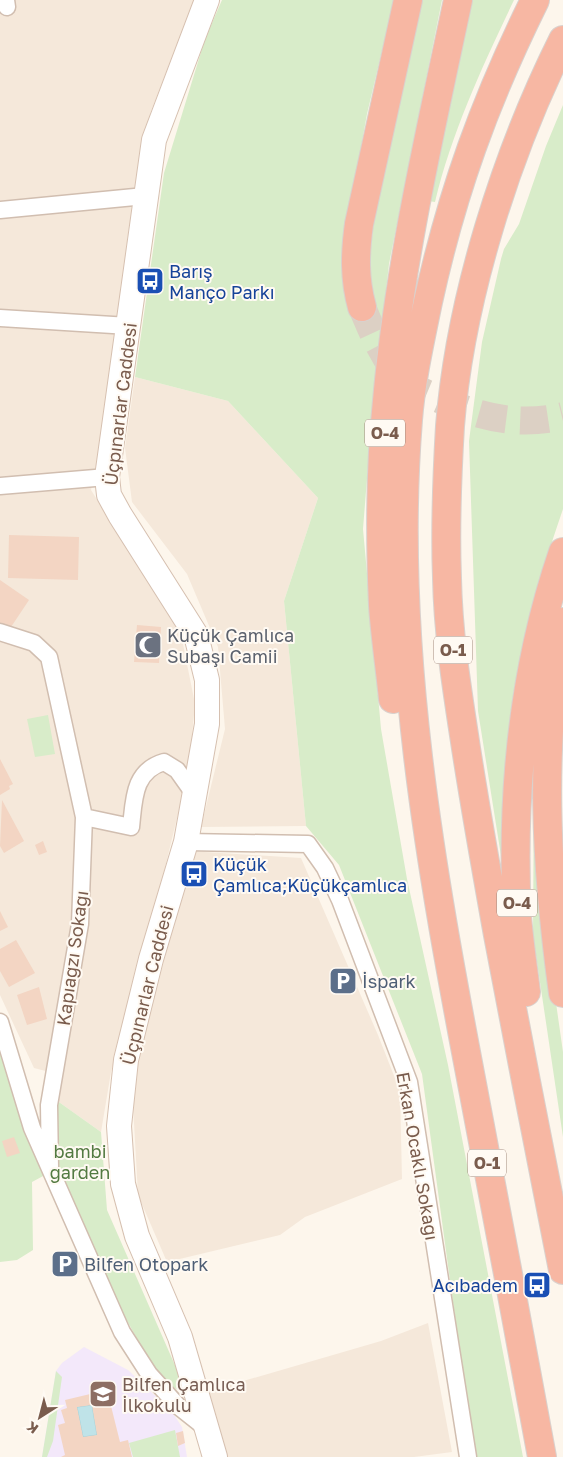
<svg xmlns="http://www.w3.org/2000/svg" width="563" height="1457" font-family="'Golos Text',sans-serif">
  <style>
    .residential { fill: #f5e8da }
    .education { fill: #f3e8fa }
    .green { fill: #d8ecc9 }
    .water { fill: #bfe3e8; stroke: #a5d3da }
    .building { fill: #f3d5c3; fill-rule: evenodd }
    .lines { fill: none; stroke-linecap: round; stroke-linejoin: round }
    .highway-tunnel { stroke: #dcd0c4; stroke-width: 28; stroke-dasharray: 28 14; stroke-linecap: butt }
    .street-casing { stroke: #d1beb0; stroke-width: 19 }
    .secondary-casing { stroke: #d6c0b0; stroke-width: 26 }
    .highway-casing { stroke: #dad1cd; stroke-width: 30 }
    .street { stroke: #fff; stroke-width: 16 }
    .secondary { stroke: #fff; stroke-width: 24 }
    .highway { stroke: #f7b7a3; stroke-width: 28 }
    .labels { text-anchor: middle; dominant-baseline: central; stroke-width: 4; stroke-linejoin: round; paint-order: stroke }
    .shield { fill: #fffaf3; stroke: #a28b7f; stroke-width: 1 }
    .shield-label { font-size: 16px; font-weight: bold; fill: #7a5c4d }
    .transit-label { font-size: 18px; fill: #164399; stroke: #fffaf3; text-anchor: start }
    .street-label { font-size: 18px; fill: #7a5c4d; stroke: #fffaf3 }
    .worship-label { font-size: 18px; fill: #5b616d; stroke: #fffaf3; text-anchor: start }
    .service-label { font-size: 18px; fill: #4e5e75; stroke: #fffaf3; text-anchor: start }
    .park-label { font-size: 18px; fill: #537a41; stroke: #fffaf3 }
    .education-label { font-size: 18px; fill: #785e54; stroke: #fffaf3; text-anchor: start }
  </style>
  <rect width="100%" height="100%" fill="#fdf6ec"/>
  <path class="residential" d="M0,0H195L151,111L128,234L106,413L91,490L181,634L195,704L189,768L156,905L111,1072L101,1132L56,1100L61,1075L34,1068L0,995Z
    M135,377L228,401L318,498L284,601L306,826L201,827L225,729L218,647L187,574L132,502L125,448Z
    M189,851L301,858L378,1035L400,1091L402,1179L305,1217L280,1235L167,1262L138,1195L133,1105L138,1056Z
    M428,1323L452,1452L414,1457H226L209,1391L381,1341Z"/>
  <path class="education" d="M84,1347L128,1370L172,1412L182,1427L187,1457H42L56,1371L62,1363Z"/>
  <path class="green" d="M222,0H394L367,114L356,175L371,285L369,267L375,209L421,0H442L389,264L372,416L363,529L381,729L407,879L448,1065L523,1457H474L422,1074L339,865L306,826L284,601L318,498L228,401L135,377L164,173L205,39Z
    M470,0H514C483,65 452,131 435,202L428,201Z
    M563,105V509C536,588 512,669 507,752C504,795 504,838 505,881L478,711L469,441L482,342L501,259L504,249L519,224L546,146Z
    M48,715L55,754L35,757L27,719Z
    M534,778L555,996L563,1052V1137L533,935Z
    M0,1041L45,1175L32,1182L33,1250L17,1260L0,1262Z
    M56,1100L101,1132L107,1210L188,1395L162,1382L115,1300L57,1166Z
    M56,1371L62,1377L53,1441L47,1457H42Z
    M175,1430L180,1457H133L129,1443Z"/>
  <path class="water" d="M92,1405L97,1435L83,1437L77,1407Z"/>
  <path class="building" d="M9,535L79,537L78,580L8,578Z
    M0,580L29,600L7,633L0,629Z
    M137,625L161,627L159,663L134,662Z
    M0,759L13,784L9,786L10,789L0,795Z
    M2,800L24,841L4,853L0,846Z
    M43,841L47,852L39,855L35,845Z
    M0,911L8,927L0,931Z
    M16,940L35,973L9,987L0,971V949Z
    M39,987L47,1019L27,1025L17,995Z
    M14,1137L20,1153L7,1157L2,1141Z
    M107,1390L120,1442L128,1440L132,1457H61L65,1455L58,1425L65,1423L61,1410L67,1408L65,1400ZM92,1405L97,1435L83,1437L77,1407Z
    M183,1431L185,1443L178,1446L176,1433Z"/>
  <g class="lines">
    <path class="highway-tunnel" d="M362,307C373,334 384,359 403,381C408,388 422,391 430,395C473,415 516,428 563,416"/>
    <defs>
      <path id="street" d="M6,0L7,7
        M0,210L145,196
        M0,318L129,326
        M0,486L107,477
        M0,632L34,643L49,657L84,817L80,924L49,1105L50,1168
        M84,817L131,827C134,800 133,771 164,762L177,770L194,794
        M186,842L308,844L325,868L340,900L409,1082L468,1457
        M0,1022L32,1128L122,1332L149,1374L178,1406L207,1429"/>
      <path id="secondary" d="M207,0L154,140L107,477L109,495L120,515L196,635L207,680V724L186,842L151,959L126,1060L119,1126L123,1184L137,1236L180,1337L215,1457"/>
      <path id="highway" d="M535,0C485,101 452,192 428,302C420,341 411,381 408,420C390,645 431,869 473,1089C497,1212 519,1334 542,1457
        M563,40C506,154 460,299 450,426C447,477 445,527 447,578C448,631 456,683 464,735C474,802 486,868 498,935C519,1047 541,1158 563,1270
        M362,307C354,278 355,253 359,224L408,0
        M563,622C538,747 546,868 563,993
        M393,699C390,668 385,636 383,605C380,538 380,468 387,401C399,266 430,132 458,0
        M526,992C523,967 519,941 517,916C511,793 523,669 563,552"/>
    </defs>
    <use href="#street" class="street-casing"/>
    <use href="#secondary" class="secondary-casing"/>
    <use href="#highway" class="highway-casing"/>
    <use href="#street" class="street"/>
    <use href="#secondary" class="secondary"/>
    <use href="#highway" class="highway"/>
  </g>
  <defs>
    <symbol id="bus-square" viewBox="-11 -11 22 22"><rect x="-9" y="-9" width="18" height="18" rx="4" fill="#1a4fb4" stroke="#fffaf3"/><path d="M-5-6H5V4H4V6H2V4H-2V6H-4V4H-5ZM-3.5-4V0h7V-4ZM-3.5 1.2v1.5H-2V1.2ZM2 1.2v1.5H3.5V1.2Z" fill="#fff"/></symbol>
    <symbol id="mosque-square" viewBox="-11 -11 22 22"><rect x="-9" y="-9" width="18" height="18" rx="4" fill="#6b7280" stroke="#fffaf3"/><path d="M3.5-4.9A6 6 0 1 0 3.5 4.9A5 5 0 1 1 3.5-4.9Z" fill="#fff"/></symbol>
    <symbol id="parking-square" viewBox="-11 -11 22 22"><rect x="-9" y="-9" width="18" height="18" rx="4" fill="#5c6f8a" stroke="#fffaf3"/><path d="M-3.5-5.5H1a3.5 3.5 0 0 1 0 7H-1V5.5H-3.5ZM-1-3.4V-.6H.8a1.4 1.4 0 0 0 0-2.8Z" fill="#fff"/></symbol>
    <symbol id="school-square" viewBox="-11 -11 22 22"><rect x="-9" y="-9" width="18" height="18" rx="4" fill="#8d6e63" stroke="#fffaf3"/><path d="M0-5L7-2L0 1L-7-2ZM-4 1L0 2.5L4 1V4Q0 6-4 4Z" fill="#fff"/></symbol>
  </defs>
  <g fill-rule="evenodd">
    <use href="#bus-square" x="134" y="265" width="32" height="32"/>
    <use href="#mosque-square" x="132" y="629" width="32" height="32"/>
    <use href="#bus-square" x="178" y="858" width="32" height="32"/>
    <use href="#parking-square" x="327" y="965" width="32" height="32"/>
    <use href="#parking-square" x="49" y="1248" width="32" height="32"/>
    <use href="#bus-square" x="521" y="1269" width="32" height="32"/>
    <use href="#school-square" x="87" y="1378" width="32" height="32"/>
  </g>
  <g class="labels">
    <g class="shield">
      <rect x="365" y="419.5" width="40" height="27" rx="4"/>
      <rect x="434" y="636.5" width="38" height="27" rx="4"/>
      <rect x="497" y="889.5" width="40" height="27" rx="4"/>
      <rect x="468" y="1149.5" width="38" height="27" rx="4"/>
    </g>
    <g class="shield-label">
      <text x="385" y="433">O-4</text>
      <text x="453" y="650">O-1</text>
      <text x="517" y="903">O-4</text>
      <text x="487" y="1163">O-1</text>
    </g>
    <g class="transit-label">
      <text x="169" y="271">Barış<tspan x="169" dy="21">Manço Parkı</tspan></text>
      <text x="213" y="864">Küçük<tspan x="213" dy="21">Çamlıca;Küçükçamlıca</tspan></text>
      <text x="518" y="1285" text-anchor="end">Acıbadem</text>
    </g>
    <g class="street-label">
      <text transform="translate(120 404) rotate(-83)">Üçpınarlar Caddesi</text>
      <text transform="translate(72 958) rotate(-82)">Kapıağzı Sokağı</text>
      <text transform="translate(147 985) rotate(-76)">Üçpınarlar Caddesi</text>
      <text transform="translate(418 1156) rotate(80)">Erkan Ocaklı Sokağı</text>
    </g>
    <g class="worship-label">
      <text x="167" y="635">Küçük Çamlıca<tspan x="167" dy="21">Subaşı Camii</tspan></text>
    </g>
    <g class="service-label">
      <text x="362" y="981">İspark</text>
      <text x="84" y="1264">Bilfen Otopark</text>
    </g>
    <g class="park-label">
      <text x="80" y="1151">bambi<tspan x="80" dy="21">garden</tspan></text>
    </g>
    <g class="education-label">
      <text x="122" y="1384">Bilfen Çamlıca<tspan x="122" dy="21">İlkokulu</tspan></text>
    </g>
  </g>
  <g transform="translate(40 1417) rotate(216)" stroke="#fffaf3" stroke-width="4" paint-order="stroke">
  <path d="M0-4L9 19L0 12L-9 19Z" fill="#7a5c4d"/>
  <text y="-8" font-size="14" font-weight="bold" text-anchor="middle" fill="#7a5c4d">K</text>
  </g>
</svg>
